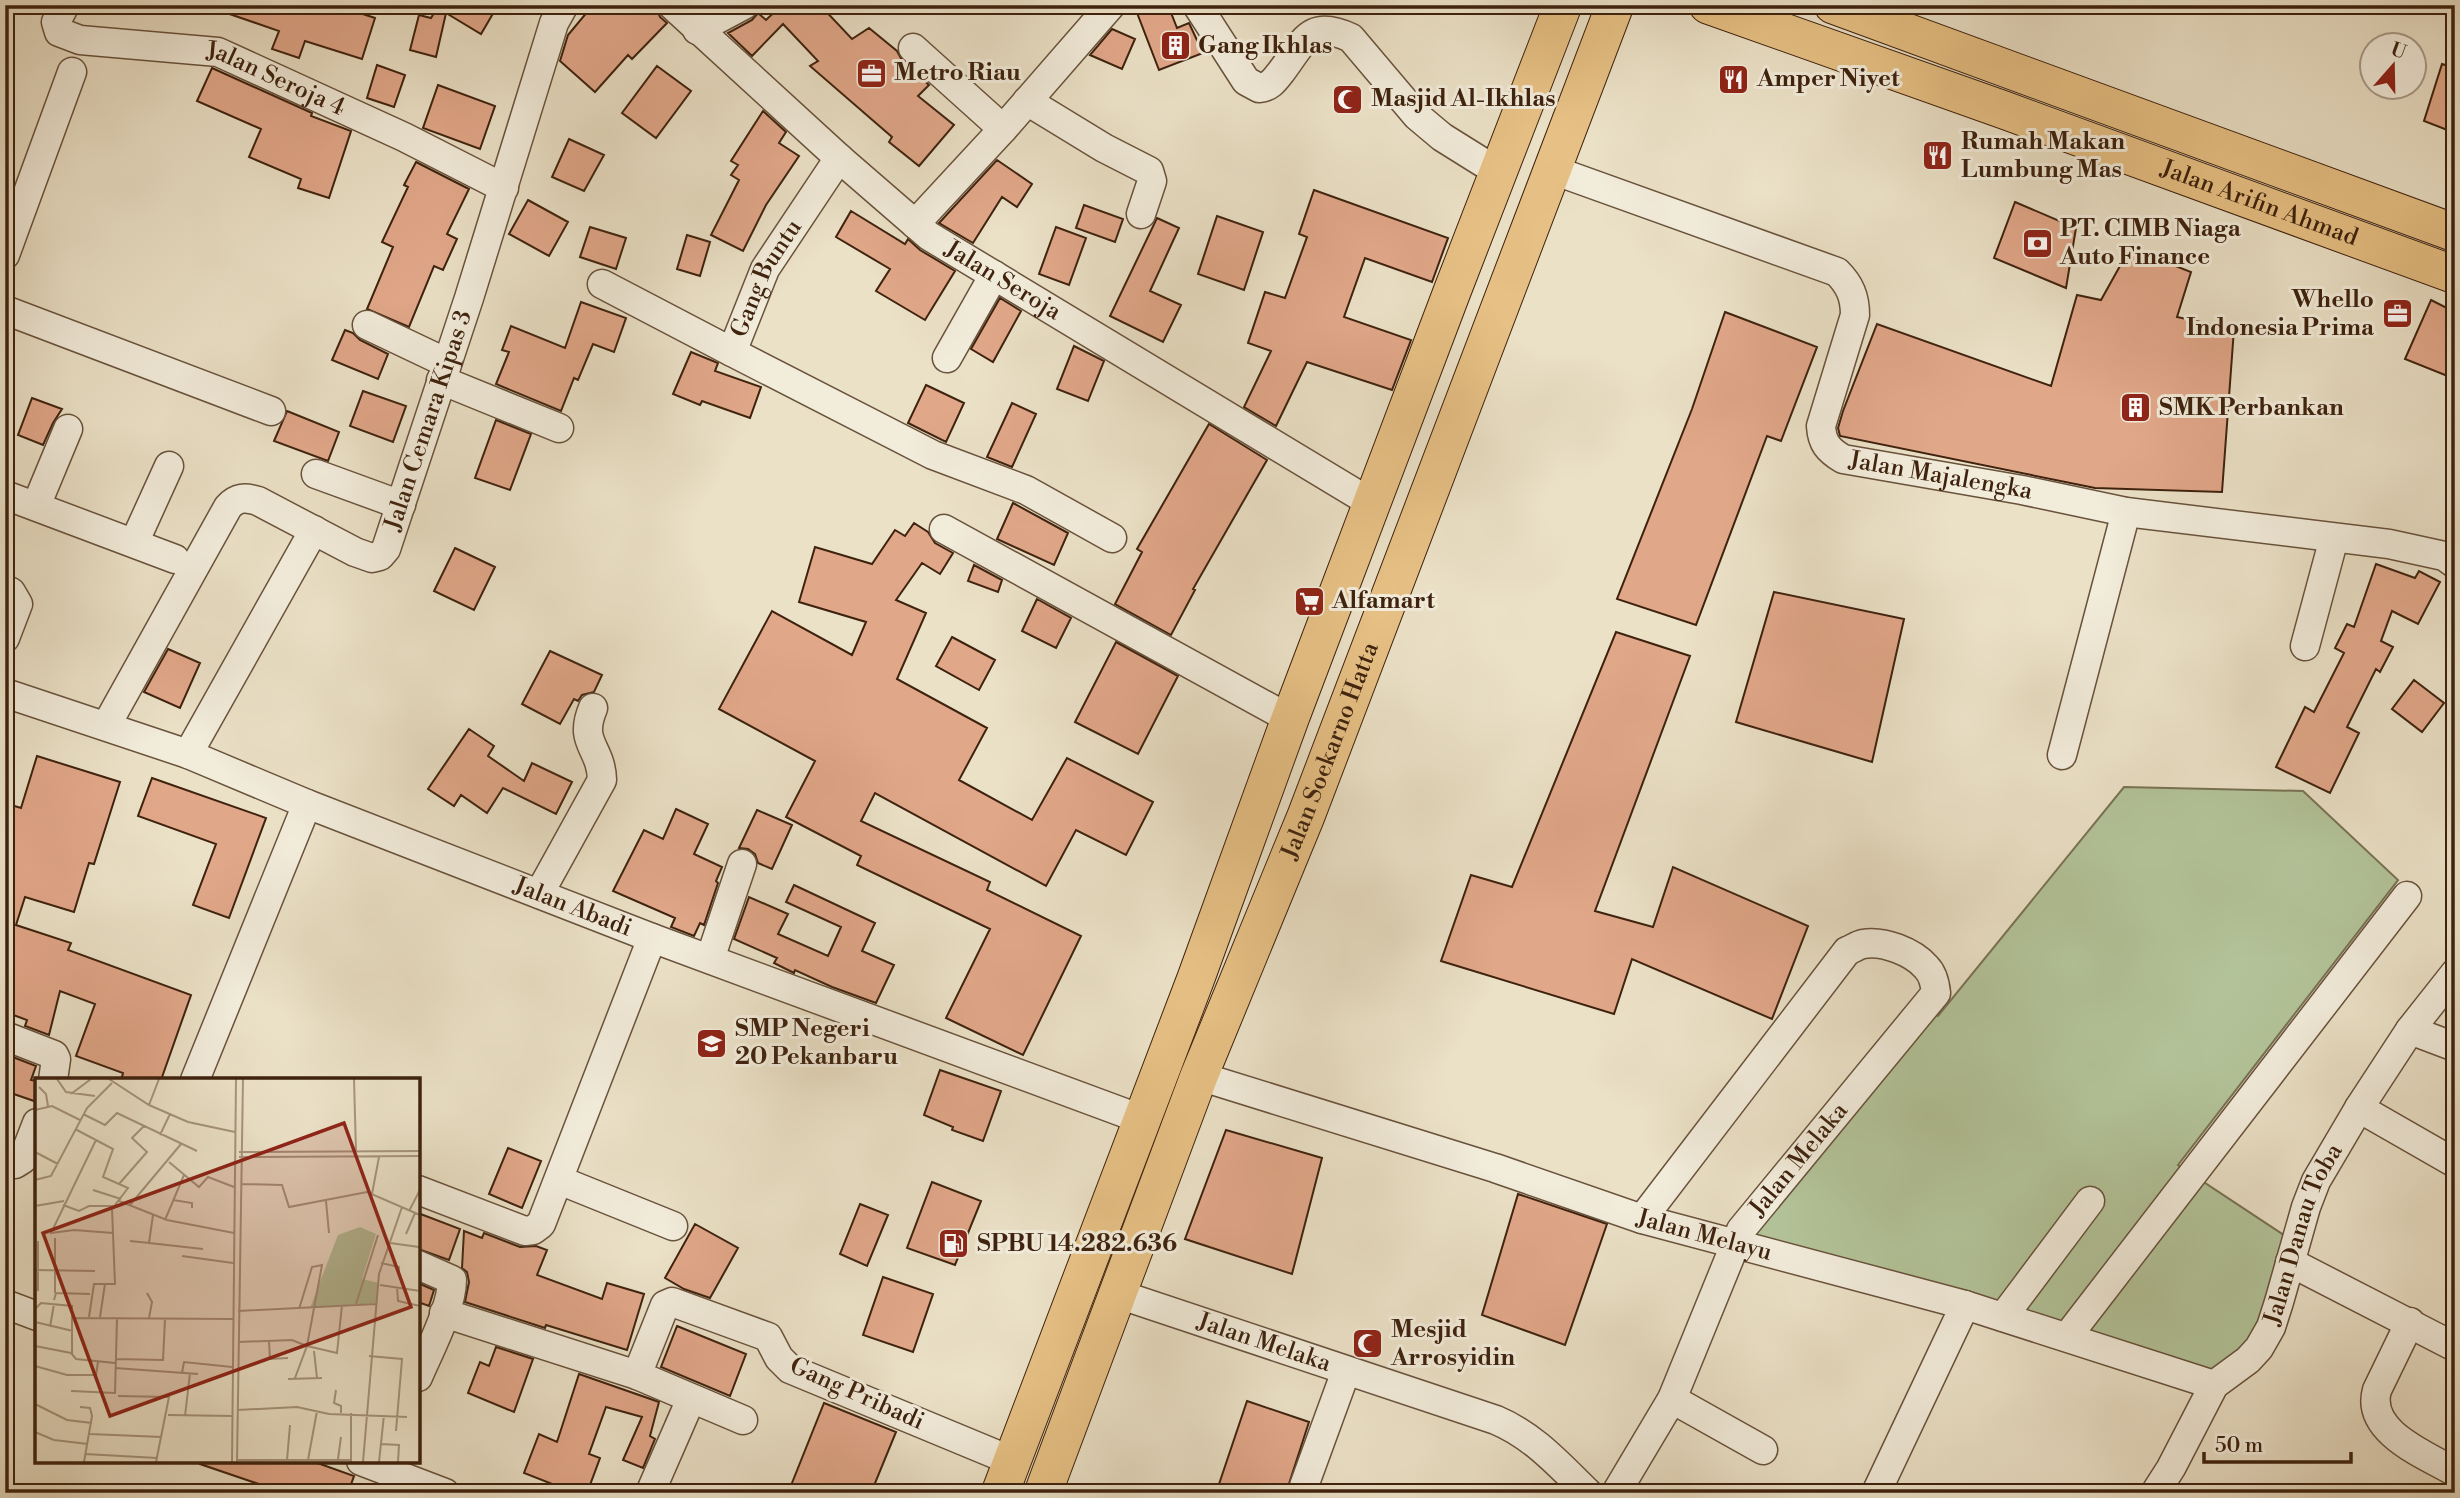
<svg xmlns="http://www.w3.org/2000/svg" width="2460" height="1498" font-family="'Libre Bodoni',serif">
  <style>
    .green { fill: #b3c399; stroke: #787254; stroke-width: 2 }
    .building { fill: #e1a789; stroke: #3e220e; stroke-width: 2 }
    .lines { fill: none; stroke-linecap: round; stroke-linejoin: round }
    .minor-casing { stroke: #69523c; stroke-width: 31 }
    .major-casing { stroke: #3e220e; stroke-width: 39 }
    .minor { stroke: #f2ecdb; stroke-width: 28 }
    .major { stroke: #e6c084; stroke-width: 37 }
    .labels { text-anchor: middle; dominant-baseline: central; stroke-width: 6; stroke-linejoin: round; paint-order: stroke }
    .poi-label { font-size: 24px; font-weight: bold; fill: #3e220e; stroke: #f2ecdb; text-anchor: start }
    .street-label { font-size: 24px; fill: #3e220e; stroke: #f2ecdb }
    .inset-road { fill: none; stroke: #a6957d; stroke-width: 2 }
    .view { fill: #8f2418; fill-opacity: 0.15; stroke: #8f2418; stroke-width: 3.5 }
    .inset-edge { fill: none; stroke: #3e220e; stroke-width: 3.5 }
  </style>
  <rect width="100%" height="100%" fill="#ebe1c7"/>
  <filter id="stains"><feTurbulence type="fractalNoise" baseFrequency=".00286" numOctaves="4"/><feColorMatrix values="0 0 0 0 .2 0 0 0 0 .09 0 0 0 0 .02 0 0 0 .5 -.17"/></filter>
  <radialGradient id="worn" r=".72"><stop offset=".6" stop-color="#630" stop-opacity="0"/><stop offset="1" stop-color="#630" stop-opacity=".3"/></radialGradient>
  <path class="green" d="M2124,787L2303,791L2398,880L2178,1165L2290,1239L2257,1345L2215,1378L1730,1239L1920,1005L1938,1016Z"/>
  <path class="building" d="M212,5H315L329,10L331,5H335L375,18L362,59L305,41L299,58L272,49L279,31L212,8Z
    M433,5H498L481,34L446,13L436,57L410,50L419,15L431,18L437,8Z
    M593,5H655L660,17L667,23L632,59L628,55L595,92L560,61L568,35Z
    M782,5H820L852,39L869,28L897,51L902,60L929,85L918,96L954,125L919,166L889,142L892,137L810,66L818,61L783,24L752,56L728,33L752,20L758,13L766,20Z
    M1134,5H1168L1177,28L1189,23L1203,53L1159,70Z
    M1112,29L1135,39L1122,69L1090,55Z
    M2442,64L2455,68V133L2424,121Z
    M377,65L405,75L394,107L367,98Z
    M657,66L691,91L656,138L622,113Z
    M212,68L312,113L311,116L351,131L329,198L298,188L301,179L249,157L261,129L197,101Z
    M438,85L495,106L480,149L423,128Z
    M763,111L786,132L779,143L799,156L766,205L743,251L711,235L739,180L731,175L738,165L731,161Z
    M569,139L604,155L584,191L552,177Z
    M997,160L1032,184L1017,207L1002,197L973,243L939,223Z
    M416,162L469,189L447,234L457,239L443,270L434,266L409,327L367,309L393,247L382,242L408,187L404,185Z
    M1314,190L1448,238L1432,282L1365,258L1344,317L1411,340L1392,390L1307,362L1276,426L1244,407L1271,351L1248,343L1265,292L1285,298L1307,237L1299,234Z
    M528,200L568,222L549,256L509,234Z
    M2015,202L2076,228L2066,288L1994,258Z
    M1084,205L1123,219L1115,242L1076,228Z
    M851,211L905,244L908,239L920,250L955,271L925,320L876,291L890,269L836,237Z
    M1217,216L1263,232L1244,290L1198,274Z
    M1157,218L1179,228L1150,291L1181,305L1163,342L1110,316Z
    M590,227L626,238L616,269L580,257Z
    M1056,227L1086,238L1069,285L1039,274Z
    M687,235L710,242L700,276L677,269Z
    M2130,248L2191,272L2177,317L2234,329L2222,492L2095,488L1840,436L1838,428L1843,411L1877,324L2051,386L2077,295L2101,300Z
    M1000,298L1021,311L993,362L971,349Z
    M2431,300L2455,312V379L2405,359Z
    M581,302L626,318L614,352L593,344L578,380L574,378L561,411L496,384L509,352L502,350L511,326L565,348Z
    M1725,312L1817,347L1781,441L1767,436L1696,625L1617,599L1692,409Z
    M345,330L353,333L360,340L388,354L378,379L332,360Z
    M1074,346L1104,361L1088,401L1057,389Z
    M691,352L718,363L715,371L761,387L750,418L702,401L700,405L673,394Z
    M926,385L964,403L946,442L908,423Z
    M363,391L406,406L393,442L350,426Z
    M32,398L62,409L53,423L43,445L18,435Z
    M1012,403L1036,414L1012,467L987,457Z
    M287,411L339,432L328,461L274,441Z
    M496,420L531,434L510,490L475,478Z
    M1209,424L1267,460L1193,589L1195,590L1171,635L1115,604L1142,552L1137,549Z
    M1013,503L1068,533L1054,565L997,539Z
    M914,523L928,532L935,543L953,553L940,574L922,563L896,600L926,613L897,679L987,728L959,780L1032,820L1067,758L1153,802L1126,855L1076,830L1046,886L875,793L861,821L990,882L987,890L1081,936L1023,1055L946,1018L990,929L857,865L861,856L786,817L815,761L719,709L772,611L852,655L866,622L799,602L815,547L872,564L895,530L905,536Z
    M455,548L495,567L474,610L434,591Z
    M2376,564L2415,578L2419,571L2440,582L2418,624L2392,611L2381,641L2393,647L2380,672L2376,669L2347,727L2359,733L2330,793L2276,767L2305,707L2314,712L2344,653L2335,648L2347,624L2354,627Z
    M974,565L1002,580L998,592L968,581Z
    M1774,592L1904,619L1872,762L1736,722Z
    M1037,599L1071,618L1056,648L1022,631Z
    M1616,632L1690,656L1595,911L1653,927L1673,867L1808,926L1772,1019L1632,959L1614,1014L1441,961L1471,875L1512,887Z
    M952,637L995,660L979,690L936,666Z
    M1116,642L1178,676L1138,754L1075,722Z
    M168,649L200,663L180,708L144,692Z
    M550,651L602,675L594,692L582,695L578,701L574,699L560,724L522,704Z
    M2414,680L2444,703L2422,732L2392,709Z
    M469,729L494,746L488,756L524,781L532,763L572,782L556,814L503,788L487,813L461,795L454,806L428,789Z
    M37,756L120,782L94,864L89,863L74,912L25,897L16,925L71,943L68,950L191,995L161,1080H121L123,1073L76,1056L95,1004L60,991L49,1035L25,1026L27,1020L5,1012V803L21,808Z
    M152,778L266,818L229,918L193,905L216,844L138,816Z
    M676,809L708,824L694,854L722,867L716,881L718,883L704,925L700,923L694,936L671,927L675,918L613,891L644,830L663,839Z
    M757,810L792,825L772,869L758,863L755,854L748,849L739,848Z
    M794,885L875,923L862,951L894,965L876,1003L832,987L795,970L794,973L774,963L777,958L734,939L749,897L788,914L778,934L828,956L841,927L786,902Z
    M5,1054L36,1066L31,1080L37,1081V1102L5,1091Z
    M940,1070L1001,1091L983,1141L952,1130L953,1127L924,1115Z
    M1226,1130L1322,1158L1292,1274L1185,1239Z
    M508,1148L541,1161L522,1208L489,1194Z
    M932,1182L981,1201L955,1265L907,1248Z
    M1518,1194L1607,1224L1565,1345L1482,1315Z
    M860,1204L888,1215L867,1266L840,1254Z
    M418,1213L460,1229L449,1260L418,1249Z
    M695,1224L738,1248L710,1298L684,1289L665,1278Z
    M464,1231L482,1238L484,1233L520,1247L536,1246L547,1250L537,1275L602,1299L607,1283L644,1294L627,1350L546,1325L545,1328L465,1302L469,1282L467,1272L462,1268Z
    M883,1277L933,1294L913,1352L863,1335Z
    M418,1283L434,1290L429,1306L418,1302Z
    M677,1326L746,1354L730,1396L661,1367Z
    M496,1347L533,1359L514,1412L468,1393L480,1362L489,1366Z
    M579,1374L659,1402L650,1436L655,1439L643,1468L623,1460L642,1417L606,1407L589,1454L600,1458L587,1493H575L524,1473L539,1434L557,1442Z
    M1247,1401L1309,1422L1286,1493H1216Z
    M824,1403L896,1432L871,1493H788Z
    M201,1461H312L354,1476L348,1493H285L200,1464Z"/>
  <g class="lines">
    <defs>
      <g id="minor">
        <path id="s1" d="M65,5L56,22L59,32L80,40L218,52L404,137L504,188"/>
        <path id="s2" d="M672,5L839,158L929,236L1373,504"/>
        <path d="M1197,5L1246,81L1259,88C1270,87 1274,81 1281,72C1304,42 1309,18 1351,38L1417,116L1442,137L1498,172"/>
        <path d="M697,30L744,5"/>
        <path d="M913,48L1003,129"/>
        <path d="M1027,101L1104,148L1149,171L1152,181L1141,214"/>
        <path id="s3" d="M1553,170L1837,272C1850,285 1855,297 1855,315L1821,426C1822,443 1828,450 1843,459L2022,490L2126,512L2389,544L2444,556L2455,564"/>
        <path d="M915,224L1003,129L1111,5"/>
        <path d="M5,255L72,72"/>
        <path id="s4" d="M602,284L732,352L765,269L839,158"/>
        <path d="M5,310L271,411"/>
        <path d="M367,325L447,363"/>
        <path d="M732,352L933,455L1026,490L1112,538"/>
        <path d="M947,358L994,275"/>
        <path d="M441,380L559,428"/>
        <path d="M316,474L401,505"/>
        <path d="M5,495L175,559"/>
        <path d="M36,506L68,429"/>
        <path d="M944,529L1290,719"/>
        <path d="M134,543L169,466"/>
        <path d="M5,589L11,592L18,604L5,638"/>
        <path d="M2305,646L2334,538"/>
        <path id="s5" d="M5,693L188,754L307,804L652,938L1141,1119"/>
        <path id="s6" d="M106,726L228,507C237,497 245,497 258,501L355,552L372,558L380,556L386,549L469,298L554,23L564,5"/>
        <path d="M188,754L314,530"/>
        <path d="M2062,755L2126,512"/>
        <path d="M539,894L602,780C601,746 578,744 593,708"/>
        <path d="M710,959L742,864"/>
        <path d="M2410,1030L2455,1047"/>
        <path d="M5,1036L54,1055L56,1059L53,1080"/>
        <path id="s7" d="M1199,1076L1495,1168L1642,1219L1965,1305L2214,1385"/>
        <path d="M195,1080L307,804"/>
        <path d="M2359,1108L2455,1163"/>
        <path d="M5,1161L15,1164L23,1159L37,1123"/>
        <path d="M559,1180L673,1226"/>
        <path d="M418,1190L525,1231L533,1230L541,1224L652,938"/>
        <path d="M2290,1262L2455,1347"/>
        <path d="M418,1265L452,1280C452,1308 429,1351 418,1377"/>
        <path id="s8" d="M1118,1294L1496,1420C1534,1436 1559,1465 1588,1493"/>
        <path d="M5,1304L37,1316"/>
        <path d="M444,1313L637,1375L743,1420"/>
        <path d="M2003,1317L2090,1201"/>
        <path d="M2410,1322L2377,1390C2365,1432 2426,1455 2455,1472"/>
        <path d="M2067,1337L2407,896"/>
        <path d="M637,1375L665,1305L672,1302L768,1337L779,1358L790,1369L1012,1461"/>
        <path d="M1672,1399L1763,1450"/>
        <path d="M361,1461L445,1493"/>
        <path d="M650,1493L691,1399"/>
        <path d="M1304,1493V1486L1346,1371"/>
        <path id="s9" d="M1616,1493L1672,1399L1741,1230L1936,993C1935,983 1933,974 1926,967C1913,952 1883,940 1863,944C1858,945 1852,949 1847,951L1642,1219"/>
        <path d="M1876,1493L1965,1305"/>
        <path id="s10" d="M2155,1493L2171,1468L2214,1385L2248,1360L2259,1348L2271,1327L2279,1302L2306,1207L2316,1181L2359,1108L2410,1030L2455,973"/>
      </g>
      <g id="major">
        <path id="s11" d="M1708,5L2004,110L2455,275"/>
        <path d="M1833,5L2455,233"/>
        <path d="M1000,1493L1196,978L1290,719L1453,289L1563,5"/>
        <path id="s12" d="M1043,1493L1199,1076L1306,816L1615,5"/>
      </g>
    </defs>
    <use href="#minor" class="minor-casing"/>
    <use href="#major" class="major-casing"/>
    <use href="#minor" class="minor"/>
    <use href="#major" class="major"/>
  </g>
  <defs>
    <symbol id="building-square" viewBox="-11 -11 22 22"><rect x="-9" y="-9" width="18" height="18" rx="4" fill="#8f2418" stroke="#f2ecdb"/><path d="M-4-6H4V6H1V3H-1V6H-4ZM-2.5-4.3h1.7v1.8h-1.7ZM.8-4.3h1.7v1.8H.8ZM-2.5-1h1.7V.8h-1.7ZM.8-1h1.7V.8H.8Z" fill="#fff"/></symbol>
    <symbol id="office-square" viewBox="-11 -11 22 22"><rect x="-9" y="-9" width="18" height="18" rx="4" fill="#8f2418" stroke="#f2ecdb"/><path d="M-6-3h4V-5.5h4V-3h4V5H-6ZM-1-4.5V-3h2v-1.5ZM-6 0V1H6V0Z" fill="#fff"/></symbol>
    <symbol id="restaurant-square" viewBox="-11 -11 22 22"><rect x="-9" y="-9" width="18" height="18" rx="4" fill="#8f2418" stroke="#f2ecdb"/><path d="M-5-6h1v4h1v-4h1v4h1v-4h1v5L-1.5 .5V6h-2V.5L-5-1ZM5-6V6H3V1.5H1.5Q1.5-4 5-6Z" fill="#fff"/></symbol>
    <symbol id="mosque-square" viewBox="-11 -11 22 22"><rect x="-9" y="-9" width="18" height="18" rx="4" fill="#8f2418" stroke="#f2ecdb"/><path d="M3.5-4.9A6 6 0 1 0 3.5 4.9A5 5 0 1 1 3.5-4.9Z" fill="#fff"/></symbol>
    <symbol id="bank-square" viewBox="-11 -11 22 22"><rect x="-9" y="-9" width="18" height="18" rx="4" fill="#8f2418" stroke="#f2ecdb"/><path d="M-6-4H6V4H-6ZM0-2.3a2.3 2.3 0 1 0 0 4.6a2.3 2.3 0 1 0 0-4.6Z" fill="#fff"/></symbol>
    <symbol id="supermarket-square" viewBox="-11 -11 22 22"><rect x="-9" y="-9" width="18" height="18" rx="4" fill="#8f2418" stroke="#f2ecdb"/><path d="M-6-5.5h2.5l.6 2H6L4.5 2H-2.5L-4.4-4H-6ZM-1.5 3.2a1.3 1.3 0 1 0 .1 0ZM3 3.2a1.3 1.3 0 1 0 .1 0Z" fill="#fff"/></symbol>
    <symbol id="school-square" viewBox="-11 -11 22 22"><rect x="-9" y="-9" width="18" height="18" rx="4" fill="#8f2418" stroke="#f2ecdb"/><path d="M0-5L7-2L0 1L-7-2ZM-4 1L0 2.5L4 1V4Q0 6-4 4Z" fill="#fff"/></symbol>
    <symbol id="fuel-square" viewBox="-11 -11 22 22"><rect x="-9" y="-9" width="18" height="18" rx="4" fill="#8f2418" stroke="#f2ecdb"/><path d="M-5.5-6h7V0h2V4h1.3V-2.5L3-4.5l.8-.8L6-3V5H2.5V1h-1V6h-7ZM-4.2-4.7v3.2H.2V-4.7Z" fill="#fff"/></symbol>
  </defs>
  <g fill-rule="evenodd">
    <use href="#building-square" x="1158" y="28" width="35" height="35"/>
    <use href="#office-square" x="854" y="56" width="35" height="35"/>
    <use href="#restaurant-square" x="1716" y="62" width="35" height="35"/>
    <use href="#mosque-square" x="1330" y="82" width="35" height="35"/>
    <use href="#restaurant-square" x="1920" y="138" width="35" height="35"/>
    <use href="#bank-square" x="2020" y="226" width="35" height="35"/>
    <use href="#office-square" x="2380" y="296" width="35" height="35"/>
    <use href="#building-square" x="2118" y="390" width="35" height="35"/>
    <use href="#supermarket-square" x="1292" y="584" width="35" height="35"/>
    <use href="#school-square" x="694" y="1026" width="35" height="35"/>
    <use href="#fuel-square" x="936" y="1226" width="35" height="35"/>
    <use href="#mosque-square" x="1350" y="1326" width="35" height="35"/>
  </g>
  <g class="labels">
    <g class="poi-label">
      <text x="1198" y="46">Gang Ikhlas</text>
      <text x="894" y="73">Metro Riau</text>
      <text x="1757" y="79">Amper Niyet</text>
      <text x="1371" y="99">Masjid Al-Ikhlas</text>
      <text x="1961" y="142">Rumah Makan<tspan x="1961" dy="28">Lumbung Mas</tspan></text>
      <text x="2060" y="229">PT. CIMB Niaga<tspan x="2060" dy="28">Auto Finance</tspan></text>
      <text x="2374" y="300" text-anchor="end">Whello<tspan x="2374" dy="28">Indonesia Prima</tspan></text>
      <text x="2159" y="408">SMK Perbankan</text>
      <text x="1332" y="601">Alfamart</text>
      <text x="735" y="1029">SMP Negeri<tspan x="735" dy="28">20 Pekanbaru</tspan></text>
      <text x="977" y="1244">SPBU 14.282.636</text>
      <text x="1391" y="1330">Mesjid<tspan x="1391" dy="28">Arrosyidin</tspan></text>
    </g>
    <g class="street-label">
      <text stroke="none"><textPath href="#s1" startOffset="254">Jalan Seroja 4</textPath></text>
      <text stroke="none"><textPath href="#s11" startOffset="586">Jalan Arifin Ahmad</textPath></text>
      <text stroke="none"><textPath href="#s4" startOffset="228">Gang Buntu</textPath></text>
      <text stroke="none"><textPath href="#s2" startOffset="432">Jalan Seroja</textPath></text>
      <text stroke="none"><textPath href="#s6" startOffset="564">Jalan Cemara Kipas 3</textPath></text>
      <text stroke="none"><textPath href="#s3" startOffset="607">Jalan Majalengka</textPath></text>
      <text stroke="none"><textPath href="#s12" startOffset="796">Jalan Soekarno Hatta</textPath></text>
      <text stroke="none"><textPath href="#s5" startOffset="607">Jalan Abadi</textPath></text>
      <text stroke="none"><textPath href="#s9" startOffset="383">Jalan Melaka</textPath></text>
      <text stroke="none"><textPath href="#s7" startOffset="530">Jalan Melayu</textPath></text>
      <text stroke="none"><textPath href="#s10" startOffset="304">Jalan Danau Toba</textPath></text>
      <text stroke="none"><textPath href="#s8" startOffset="154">Jalan Melaka</textPath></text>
      <text transform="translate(857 1394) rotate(24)">Gang Pribadi</text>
    </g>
  </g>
  <g transform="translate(35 1078)">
    <rect width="385" height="385" fill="#ebe1c7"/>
    <path d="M325,149L341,156L327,201L344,205L341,225L275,230L303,157Z" fill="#b3c399"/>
    <path class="inset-road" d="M22,1L31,14L60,18M74,1L114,27L153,44L200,54M319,1L321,74M4,9L11,16L13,28M36,16L56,1M114,27L124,1M0,32L17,28L45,42M48,36L70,47L82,35L162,73M40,51L78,71L68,99L93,110L77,131L80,206H59L54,239M125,57L135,36M61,62L16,155L39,152L78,155M0,74L23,86M204,74L385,73M204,79L385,78M134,84L164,109L173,99L199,109M0,102L16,98L52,30L77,5M84,106L112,74L97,60L109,48M206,106L247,107L254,129L332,114L385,137M58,112L86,121M337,116L344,79M138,122L157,125V130M84,123L132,142L199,155M291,123L294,155M28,127L44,133L54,128H79M95,127L146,66M0,128L29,123M374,133L385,112M130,142L149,97M371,156L380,135M20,160V215M95,163L114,165L118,137M114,165L168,171M355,165L384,169M147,178L198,185M346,185L364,189V197M0,192L60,193M345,207L385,213M362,209L363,223L385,228M3,213V163M112,215L117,224L114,240M19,222L21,215L55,216M321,226L343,157M0,231L6,225L37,228V276M203,233L341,226M65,239L70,206M37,240L198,241M0,244L38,253M15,249L19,226M234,263L235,281L253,280M203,264L257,262L272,268L287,187L277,189L264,231M0,268L36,275L41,281L80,285M279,273L282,300M334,278L367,281L361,353M80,281L128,282L130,241M0,288L32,297H61L63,284M80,290L163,296M147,295L149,284L197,289M260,300L272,268L302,275L307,227M253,301L287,300M301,312L299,325L306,328V335M36,313L80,315L82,240M83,318L134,319L121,384M0,326L32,342L57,345M45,329L55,330L57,338L49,384M202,332L262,329L294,336L372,339M133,337L197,338M150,338L155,295M0,354L19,362L53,366M55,356L127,359M345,366L364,367L363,384M50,376L122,380M303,381L306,359M202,382H316M252,382L255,347M273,382L282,333M197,384L201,1M202,384L208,1M316,384V335M328,384L344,196L367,129M344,384L349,337"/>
    <path class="view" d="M309,45L376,229L75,338L8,155Z"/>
    <rect width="385" height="385" class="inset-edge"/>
  </g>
  <rect width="2460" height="1498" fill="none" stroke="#ebe1c7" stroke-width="28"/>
  <rect x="7" y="7" width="2446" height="1484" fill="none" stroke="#3e220e" stroke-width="3.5"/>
  <rect x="14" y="14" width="2432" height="1470" fill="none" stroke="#3e220e" stroke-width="2"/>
  <g transform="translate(2393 66) rotate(20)"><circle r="33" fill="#f2ecdb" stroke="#aa9b89" stroke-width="2"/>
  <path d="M0-5L12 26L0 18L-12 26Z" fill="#8f2418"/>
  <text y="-10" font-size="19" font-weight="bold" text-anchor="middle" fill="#3e220e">U</text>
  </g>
  <path d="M2204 1452v10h147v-10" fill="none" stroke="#3e220e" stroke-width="3.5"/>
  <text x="2215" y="1452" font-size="21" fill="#3e220e" stroke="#f2ecdb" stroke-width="5" paint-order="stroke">50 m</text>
  <rect width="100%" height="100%" filter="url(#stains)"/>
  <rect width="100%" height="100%" fill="url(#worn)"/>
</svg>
